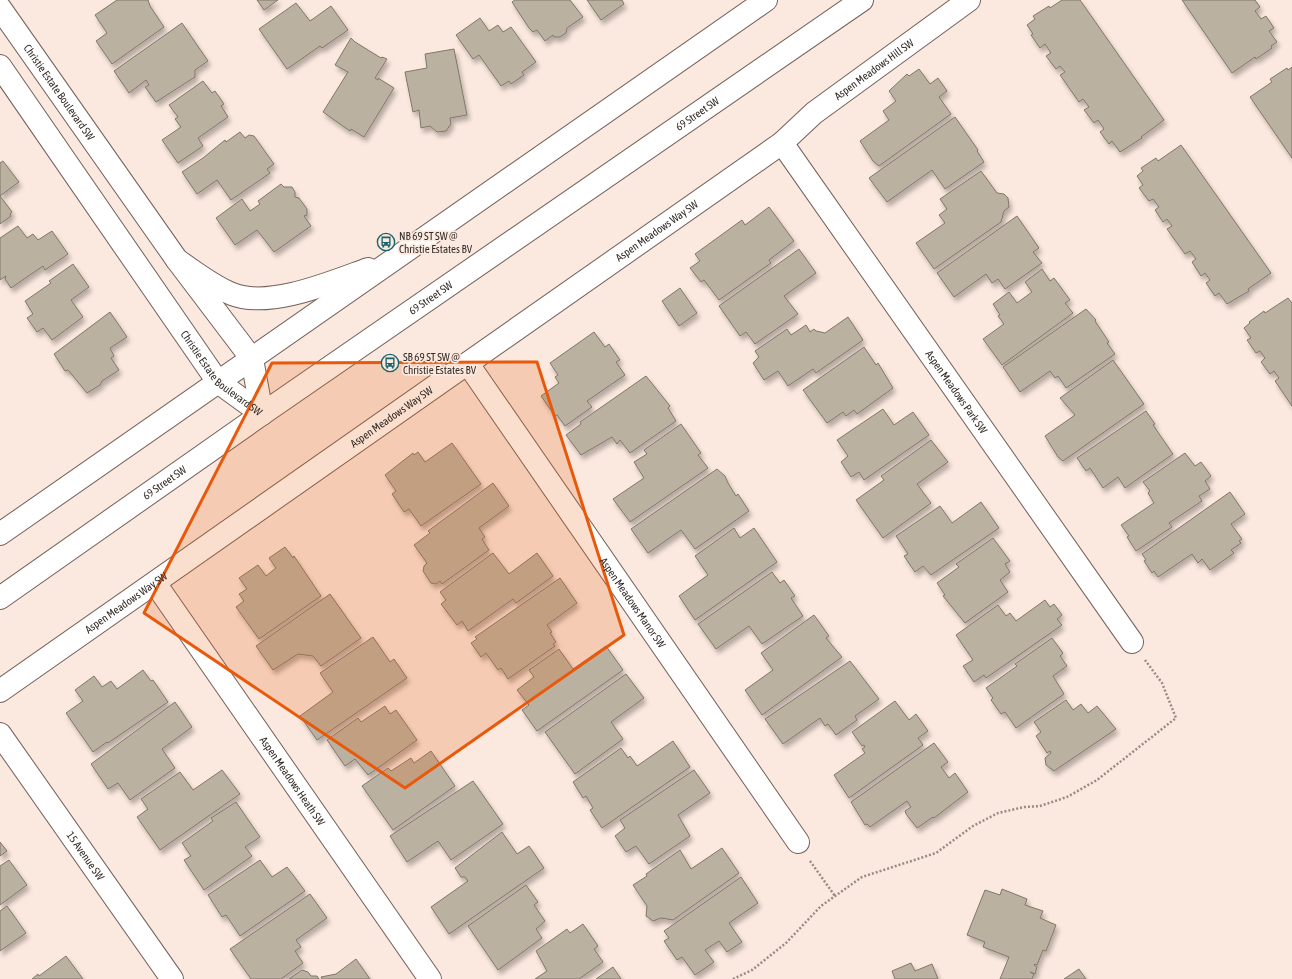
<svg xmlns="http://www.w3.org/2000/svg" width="1292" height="979" font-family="'Asap Condensed',sans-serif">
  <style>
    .building { fill: #bbb1a1; stroke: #807768; filter: url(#shadow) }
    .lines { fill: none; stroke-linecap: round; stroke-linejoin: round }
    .street-casing { stroke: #726159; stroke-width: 24 }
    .secondary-casing { stroke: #726159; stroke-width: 24 }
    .path { stroke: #988b84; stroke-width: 2.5; stroke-dasharray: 2 2; stroke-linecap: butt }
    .street { stroke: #fff; stroke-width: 22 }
    .secondary { stroke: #fff; stroke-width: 22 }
    .marked { fill: #e8590c; fill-opacity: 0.2; stroke: #e8590c; stroke-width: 3; stroke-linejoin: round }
    .labels { text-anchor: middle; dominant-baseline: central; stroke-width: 3.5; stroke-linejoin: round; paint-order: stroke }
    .street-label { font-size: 11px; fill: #342c29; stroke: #fbe8de }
    .poi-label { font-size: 11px; fill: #342c29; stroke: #fbe8de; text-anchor: start }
  </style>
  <defs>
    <filter id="shadow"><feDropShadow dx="2.5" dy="4.5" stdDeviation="2" flood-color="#0004"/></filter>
  </defs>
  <rect width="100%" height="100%" fill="#fbe8de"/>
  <path class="building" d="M117,0H148L150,6L164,27L112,64L96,41L107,33L95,15Z
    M257,0H278L264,10Z
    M515,0H570L583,17L567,28L566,33L560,37H554L553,35L545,41L537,30L533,32L529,28L512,2Z
    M587,0H622L624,4L601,20Z
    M1062,0H1080L1164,120L1141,137L1142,138L1120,152L1112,141L1109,144L1100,132L1104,129L1098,120L1094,123L1084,110L1089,107L1083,99L1079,102L1060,75L1065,72L1060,66L1056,69L1046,56L1051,53L1045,44L1040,48L1031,35L1033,34L1027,25L1035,19L1033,16L1049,6L1050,8Z
    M1182,0H1255L1260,7L1255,11L1261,19L1266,16L1274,28L1269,31L1277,42L1271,46L1272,48L1256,59L1255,57L1232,73Z
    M296,3L310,21L331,6L348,30L322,48L320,46L287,69L259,29Z
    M480,18L489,31L498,25L503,32L511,27L536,62L522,72L524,75L511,84L509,81L501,86L479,55L473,59L456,35Z
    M182,23L208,61L195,70V77L156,102L145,87L149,85L146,80L129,93L114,71Z
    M351,38L355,42L381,58L382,57L387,59L375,78L378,80V78L394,88L364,137L351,129L350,131L323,112L348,72L335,65Z
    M454,49L467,115L450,118L451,124L446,131L437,132L430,126L421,128L419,110L413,112L405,72L427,68L425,54Z
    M1292,67V158L1250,97L1272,82L1270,79L1287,68L1288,70Z
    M919,69L930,84L938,78L947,91L939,97L951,114L879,166L873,161L860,141L889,120L883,111L896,101L889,91L907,74L909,76Z
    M203,81L212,93L215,91L224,104L221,106L228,117L198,138L203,146L178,163L162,140L181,127L175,119L178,117L169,105Z
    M955,117L978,150L977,151L984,162L945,189L932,170L887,202L869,178Z
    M240,132L245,138L249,135L254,136L274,164L267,169L270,173L231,200L217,180L197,194L182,172L203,158L225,140L226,142Z
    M1181,145L1271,273L1248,289L1249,291L1227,304L1219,293L1215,296L1206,283L1210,280L1205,273L1201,276L1192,262L1196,259L1190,251L1185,254L1167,229L1172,226L1167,219L1163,222L1155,210L1159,207L1153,199L1149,201L1139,188L1143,185L1137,176L1143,171L1141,168L1156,158L1158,161Z
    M3,161L19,182L0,196V163Z
    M981,171L997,193L1004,194L1008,198L1009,207L1004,211L1001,222L934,269L916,243L945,223L939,215L947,209L940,199Z
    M281,184L284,187H292L295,192V197L299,198L307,209V215L304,216L311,226L274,252L257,230L235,245L216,218L242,199L250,211L260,204L258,201Z
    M0,196L12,212L10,214L11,216L0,224Z
    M769,207L794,241L769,260L771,263L719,300L704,280L701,282L690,268L700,261L695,254L742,220L745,225Z
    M1017,216L1039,248L1033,252L1042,263L1005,289L998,279L992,283L986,274L954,297L937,273Z
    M18,226L27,238L33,234L38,240L52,231L68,254L45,270L43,266L11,288L5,279L6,276L0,280V238Z
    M799,249L816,273L784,296L798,314L755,344L746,332L740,336L719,306Z
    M73,264L89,287L71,300L83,317L52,340L43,328L37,332L27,318L33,314L25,301L51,283L49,281Z
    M1042,269L1050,281L1054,278L1070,300L1065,303L1073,313L1002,365L983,339L1004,324L998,316L1000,315L993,304L1009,292L1017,303L1032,292L1025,282Z
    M680,288L697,313L679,326L662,301Z
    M1288,298L1292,303V406L1275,381L1279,378L1274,371L1270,374L1261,362L1265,358L1260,351L1256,353L1247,340L1251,338L1244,328L1250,323L1249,322L1264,311L1265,313Z
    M1086,309L1096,320L1095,321L1109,342L1107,343L1115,354L1066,388L1058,376L1055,378L1050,371L1020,392L1003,367Z
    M110,312L127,337L110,348L114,356L111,358L119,370L102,381L100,385L87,393L68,370L65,371L54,354Z
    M848,317L863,340L816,373L813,369L788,386L778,371L764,380L753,363L759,357L755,351L787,329L791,335L806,325L810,332L814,329L816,331L825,333Z
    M594,332L605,347L609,344L620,360L616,362L625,375L587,401L592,407L565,426L557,415L555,416L541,396L559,383L555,377L558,375L550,363Z
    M864,347L876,365L878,363L893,388L857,414L854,410L846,416L843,412L827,423L803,390Z
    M1113,360L1144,404L1063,461L1058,457L1045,436L1075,415L1060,398Z
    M646,376L670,406L668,408L676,421L630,453L620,440L617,444L612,437L581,455L566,435L581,424L580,422Z
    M883,409L894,425L913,412L929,435L864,480L859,472L851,477L841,462L848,456L837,440Z
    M1146,411L1155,424L1153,425L1173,454L1125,488L1118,477L1103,488L1090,468L1086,471L1077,458Z
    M681,424L701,453L698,455L708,468L630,522L613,499L644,478L634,462L647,454L644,450Z
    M931,440L948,462L917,484L931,503L883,538L856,500L884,480L881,476Z
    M452,443L481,484L421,526L409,509L404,512L392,494L396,491L385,475L413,453L414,455L418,452L425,462Z
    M1185,453L1195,466L1201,462L1211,476L1205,481L1210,489L1199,496L1202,501L1169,523L1172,527L1136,551L1127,537L1129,536L1121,525L1154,503L1148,493L1150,491L1143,482Z
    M717,469L725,476L728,483L736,496L738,494L749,511L695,549L681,530L648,553L631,529Z
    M493,483L509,506L479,528L485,537L482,539L489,550L442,584L440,581L436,584L431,583L423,571L424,566L427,563L414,545L430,533L428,531Z
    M1230,492L1245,514L1231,524L1242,539L1239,541L1241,543L1231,550L1234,553L1210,570L1202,559L1198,563L1192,554L1158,577L1154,571L1152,573L1144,561L1146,560L1142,554Z
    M981,502L999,528L931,575L923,566L915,572L904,556L908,554L896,536L940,506L952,523Z
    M734,528L740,538L754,528L777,562L695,620L679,596L708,575L695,556Z
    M993,538L1010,561L1005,564L1010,572L1000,580L1008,592L965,623L943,596L945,595L937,583L959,567L956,564Z
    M285,547L293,558L294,556L321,596L259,639L236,607L244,601L239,594L247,589L239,578L258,565L266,576L276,568L269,558Z
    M493,553L509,574L537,553L553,576L516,603L513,599L468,631L462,621L457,625L441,604L446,600L440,592Z
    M772,572L780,583L784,580L795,596L791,598L803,616L762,644L749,626L716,649L698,624Z
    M560,578L577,603L547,625L552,632L550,633L556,642L553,644L555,646L508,679L501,668L498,670L486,653L481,657L471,643L477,639L475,637Z
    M330,594L361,638L321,666L313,656L298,654L273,670L256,646Z
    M1045,600L1050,607L1054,604L1062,615L1057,619L1062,625L986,678L984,675L974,682L963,666L973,660L956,635L998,605L1006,616L1010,613L1016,621Z
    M814,615L829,636L826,638L842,657L762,715L745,690L773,670L761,653Z
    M373,637L390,662L394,659L407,678L317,740L300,716L333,692L320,673Z
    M1052,638L1063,653L1060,656L1067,666L1053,676L1064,694L1016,728L1005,712L1001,714L991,700L993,698L986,688L1017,666L1015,664Z
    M606,646L623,670L537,731L522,710L529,705L517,690L534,677L529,670L559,649L573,669Z
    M850,661L879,699L855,716L857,720L836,735L828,724L825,726L820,718L783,744L765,719Z
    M143,670L151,681L153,680L168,702L108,743L107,742L93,752L66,713L83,701L75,690L94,676L102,687L111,681L117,689Z
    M626,674L644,698L611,722L623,739L575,774L545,732Z
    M1066,700L1073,710L1081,704L1088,713L1097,706L1116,729L1054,771L1046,765L1045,758L1051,753L1050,751L1047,753L1036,736L1041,732L1034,722Z
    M895,701L909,720L916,714L928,731L918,738L923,745L849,798L834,775L865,753L862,749L865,747L864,745L862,746L852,732Z
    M175,702L192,727L162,749L175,768L130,800L118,783L108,789L91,764Z
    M385,706L390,714L396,710L417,740L368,775L355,759L345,766L327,740L358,718L361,722Z
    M673,741L690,767L602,828L590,810L593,808L586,796L583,798L573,782L621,748L628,758L630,756L637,766Z
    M934,743L948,762L941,767L949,778L955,773L968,792L934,818L933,817L917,828L906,814L905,811L911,807L907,801L870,827L867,824L865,825L851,802Z
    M431,751L455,786L393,830L362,786L388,768L391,771L411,758L414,763Z
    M222,770L240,794L160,850L137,817L148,809L141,799L180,772L193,790Z
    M694,770L710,793L678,815L690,836L649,864L636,846L626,852L615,836L625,828L620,820Z
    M473,781L503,824L451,860L438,841L407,862L390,836Z
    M236,802L260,837L245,847L252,856L204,890L184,860L191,856L182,843L213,821L211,818Z
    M502,832L517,854L529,846L544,868L449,934L431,907L468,881L465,877H461L455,868Z
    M0,842L7,851L0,856Z
    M722,848L739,873L673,920L661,918L653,921L646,916L647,906L633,885L647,876L646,874L680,850L691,869Z
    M9,860L27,885L0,905V866Z
    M260,860L272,877L287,867L305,891L240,936L226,915L222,917L208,895Z
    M741,877L758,903L729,923L742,942L727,952L719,941L705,950L714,962L695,975L682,957L677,960L664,941L669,938L664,931Z
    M526,885L538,902L534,905L545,921L536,929L542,938L498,970L468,926Z
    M1002,889L1027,899L1025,905L1043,911L1040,918L1056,925L1046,951L1043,950L1037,965L1035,964L1034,965L1037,967L1035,974L1030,972L1034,974L1032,979H1000L1009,957L983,947L985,942L967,935L985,890L1000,895Z
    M310,894L327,918L296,940L301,947L295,951L303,963L281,979H251L230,949Z
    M7,906L26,933L0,951V911Z
    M583,924L598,946L594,949L603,962L579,979H535L547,971L536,951L567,929L570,933Z
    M66,956L83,979H32L38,974L39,976Z
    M356,959L370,979H322L321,977L336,974Z
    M911,963L915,971L932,964L938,979H895L892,971Z
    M613,967L621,979H596Z
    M1079,969L1086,979H1064Z
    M302,970L308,972L311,976H317L319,979H289Z"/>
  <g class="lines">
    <defs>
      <g id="street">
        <path id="s1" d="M0,8L177,260L252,359L262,414"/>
        <path id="s2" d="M0,66L218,382L262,414"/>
        <path id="s3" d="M782,143L1132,642"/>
        <path id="s4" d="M468,364L798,842"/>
        <path id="s5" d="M155,583L430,979"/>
        <path id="s6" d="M0,691L782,143L814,113L969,0"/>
        <path id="s7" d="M0,734L172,979"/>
      </g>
      <g id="secondary">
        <path d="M177,260C195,272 212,286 232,294C269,309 332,282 368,269"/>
        <path d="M0,534L766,0"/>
        <path id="s8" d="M0,598L262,414L862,0"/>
      </g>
    </defs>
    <use href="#street" class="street-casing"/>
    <use href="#secondary" class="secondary-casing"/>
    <path class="path" d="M810,861L835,896
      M733,979L752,970L786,943L821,906L862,877L936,853L973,826L998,813L1024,807L1040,806L1067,797L1097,780L1176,718L1162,683L1145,660"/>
    <use href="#street" class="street"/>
    <use href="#secondary" class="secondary"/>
  </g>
  <path class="marked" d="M537,362L624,635L405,788L144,613L272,363Z"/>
  <defs>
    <symbol id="bus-ring" viewBox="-11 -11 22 22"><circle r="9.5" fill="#fbe8de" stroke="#18656e" stroke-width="1.5"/><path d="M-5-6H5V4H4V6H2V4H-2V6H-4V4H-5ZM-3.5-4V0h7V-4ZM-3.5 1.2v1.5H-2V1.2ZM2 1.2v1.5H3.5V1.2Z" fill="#18656e"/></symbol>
  </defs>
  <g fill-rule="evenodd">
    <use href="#bus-ring" x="376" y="232" width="20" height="20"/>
    <use href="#bus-ring" x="380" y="353" width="20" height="20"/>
  </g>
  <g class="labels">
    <g class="street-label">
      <text stroke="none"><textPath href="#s6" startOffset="1073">Aspen Meadows Hill SW</textPath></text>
      <text stroke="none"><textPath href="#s1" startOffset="103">Christie Estate Boulevard SW</textPath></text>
      <text stroke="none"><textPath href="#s8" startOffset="849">69 Street SW</textPath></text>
      <text stroke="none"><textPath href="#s6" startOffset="802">Aspen Meadows Way SW</textPath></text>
      <text stroke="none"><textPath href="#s8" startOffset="525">69 Street SW</textPath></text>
      <text stroke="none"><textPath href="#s2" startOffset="380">Christie Estate Boulevard SW</textPath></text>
      <text stroke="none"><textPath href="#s3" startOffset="304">Aspen Meadows Park SW</textPath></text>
      <text stroke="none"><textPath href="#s6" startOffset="478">Aspen Meadows Way SW</textPath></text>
      <text stroke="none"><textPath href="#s8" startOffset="201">69 Street SW</textPath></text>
      <text stroke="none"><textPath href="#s6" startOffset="154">Aspen Meadows Way SW</textPath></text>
      <text stroke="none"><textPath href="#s4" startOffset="290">Aspen Meadows Manor SW</textPath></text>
      <text stroke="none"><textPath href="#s5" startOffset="241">Aspen Meadows Heath SW</textPath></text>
      <text stroke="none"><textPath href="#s7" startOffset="149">15 Avenue SW</textPath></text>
    </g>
    <g class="poi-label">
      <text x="399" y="236">NB 69 ST SW @<tspan x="399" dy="13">Christie Estates BV</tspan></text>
      <text x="403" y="357">SB 69 ST SW @<tspan x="403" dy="13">Christie Estates BV</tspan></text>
    </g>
  </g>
</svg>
